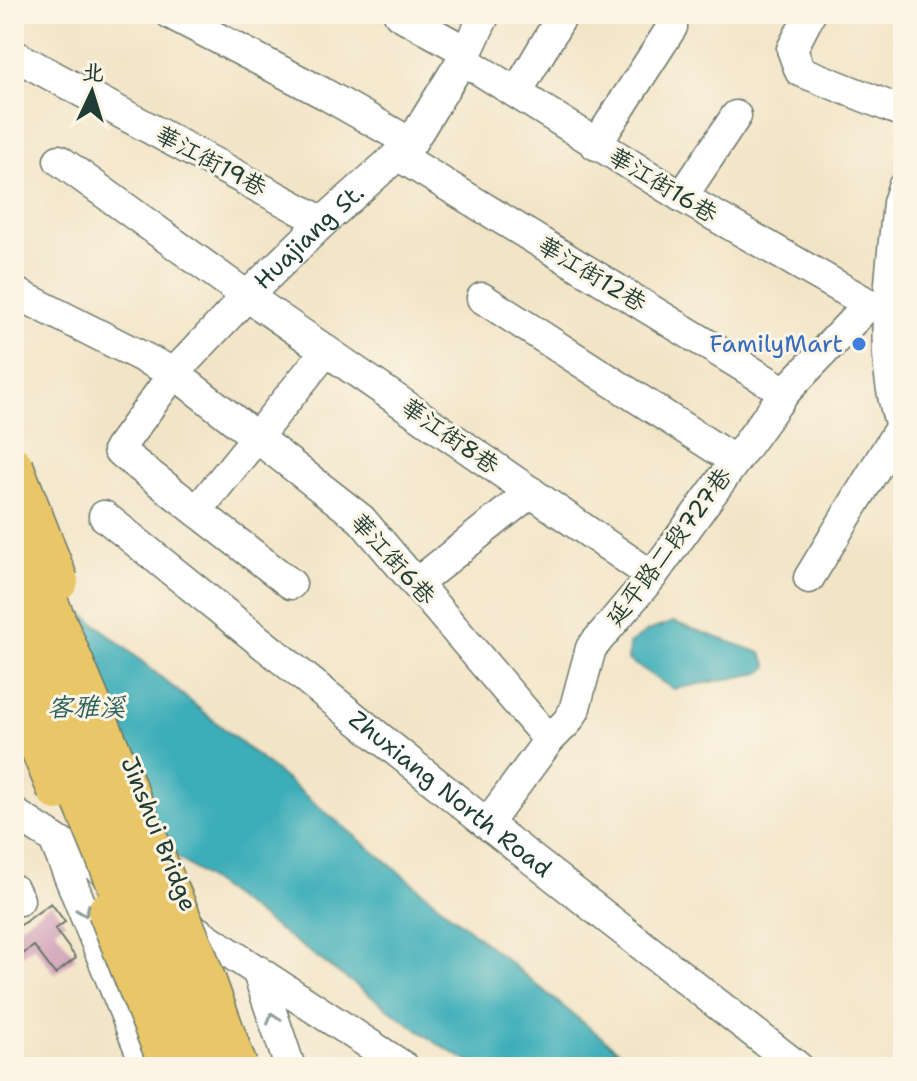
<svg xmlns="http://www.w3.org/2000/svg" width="917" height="1081" font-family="'Shantell Sans','LXGW WenKai TC',sans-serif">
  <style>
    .water { fill: #3eaeb9; stroke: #2e7676; stroke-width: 2 }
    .building { fill: #ce9db7 }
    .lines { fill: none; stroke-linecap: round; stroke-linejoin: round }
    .minor-casing { stroke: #697767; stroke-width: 33 }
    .minor { stroke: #fff; stroke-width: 30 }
    .major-bridge-casing { stroke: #697767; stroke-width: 41; stroke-linecap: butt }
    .highway-bridge-casing { stroke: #697767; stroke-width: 47; stroke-linecap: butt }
    .major-bridge { stroke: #e9c769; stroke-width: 38 }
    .highway-bridge { stroke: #e9c769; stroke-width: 44 }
    .oneway { stroke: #8f9e9a }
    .shop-dot { fill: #3f7fe0; stroke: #fcf5e5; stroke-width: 3 }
    .labels { text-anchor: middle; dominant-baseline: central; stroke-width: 6; stroke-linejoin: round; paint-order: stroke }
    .street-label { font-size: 24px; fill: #1f3d34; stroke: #fcf5e5 }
    .shop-label { font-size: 24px; fill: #366cbe; stroke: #fcf5e5; text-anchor: end }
    .water-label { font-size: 26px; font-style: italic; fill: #285f5c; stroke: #fcf5e5 }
  </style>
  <rect width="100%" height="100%" fill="#fcf5e5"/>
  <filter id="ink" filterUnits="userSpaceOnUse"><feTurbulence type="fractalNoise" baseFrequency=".0125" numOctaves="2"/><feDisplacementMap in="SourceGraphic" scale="16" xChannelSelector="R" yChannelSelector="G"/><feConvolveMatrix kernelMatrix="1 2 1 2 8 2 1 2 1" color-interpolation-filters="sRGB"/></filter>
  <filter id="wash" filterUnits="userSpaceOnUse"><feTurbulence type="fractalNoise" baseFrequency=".006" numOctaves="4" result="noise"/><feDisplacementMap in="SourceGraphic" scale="32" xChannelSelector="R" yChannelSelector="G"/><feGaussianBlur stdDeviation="1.8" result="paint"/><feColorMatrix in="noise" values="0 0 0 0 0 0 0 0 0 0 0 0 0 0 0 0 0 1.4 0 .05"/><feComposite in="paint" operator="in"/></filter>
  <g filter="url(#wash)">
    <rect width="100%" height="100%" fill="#f2e4c7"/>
    <path class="water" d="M14,557L576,1017L639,1067H477L435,1042L14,740Z
      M673,622L761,653L768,666L760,673L673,689L628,660L629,644L648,631Z"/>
    <g id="blocks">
      <path class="building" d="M51,903L65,922L55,929L76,958L55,974L34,946L20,956L14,948V930Z"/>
    </g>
  </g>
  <g filter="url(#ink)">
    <use href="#blocks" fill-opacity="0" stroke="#697767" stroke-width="2"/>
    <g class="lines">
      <defs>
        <g id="minor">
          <path d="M171,14L323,93L411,143"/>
          <path d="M399,14L467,52"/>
          <path d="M810,14L792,49L800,71L903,112"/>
          <path d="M14,55L323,222"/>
          <path d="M462,59L682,197L869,304"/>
          <path d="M517,92L563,14"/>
          <path d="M596,145L672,27"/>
          <path d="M399,156L785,392"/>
          <path d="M59,160L247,296L652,576"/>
          <path d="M903,187L898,203C891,277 876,360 903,431"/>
          <path d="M682,197L736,116"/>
          <path d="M14,292L174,373L361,519L549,740"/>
          <path d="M482,298L735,461"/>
          <path d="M197,511L326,351"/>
          <path id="s1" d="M104,516L487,824L798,1067"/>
          <path d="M809,578L901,426"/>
          <path id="s2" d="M291,584L118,450L174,373L247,296L323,222L411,143L467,52L485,14"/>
          <path d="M416,584L531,492"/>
          <path d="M14,813L118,880"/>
          <path d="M487,824L549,740L567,722L574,711L591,648L652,576L785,392L869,304L888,312L903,323"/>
          <path d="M54,839L147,1067"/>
          <path d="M14,890L19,900"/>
          <path d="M178,919L404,1067"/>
          <path d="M257,970L290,1067"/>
        </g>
      </defs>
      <use href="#minor" class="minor-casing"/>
      <use href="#minor" class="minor"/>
      <defs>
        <path id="major-bridge" d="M14,466L59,581
          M14,687L57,791
          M107,911L169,1067"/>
        <path id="highway-bridge" d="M14,527L194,955L235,1067
          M14,629L195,1067"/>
      </defs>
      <use href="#major-bridge" class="major-bridge-casing"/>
      <use href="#highway-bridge" class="highway-bridge-casing"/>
      <use href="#major-bridge" class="major-bridge"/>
      <use href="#highway-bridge" class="highway-bridge"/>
    </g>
    <defs><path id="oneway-chevron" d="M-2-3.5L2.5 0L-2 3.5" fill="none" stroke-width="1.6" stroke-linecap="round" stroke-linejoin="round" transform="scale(2)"/></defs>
    <g class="oneway">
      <use href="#oneway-chevron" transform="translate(84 911) rotate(68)"/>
      <use href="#oneway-chevron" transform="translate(273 1018) rotate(-109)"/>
    </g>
  </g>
  <circle class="shop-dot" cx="859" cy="344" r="8"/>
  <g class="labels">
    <g class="street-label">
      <text transform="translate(211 161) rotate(28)">華江街19巷</text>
      <text transform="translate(663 185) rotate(31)">華江街16巷</text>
      <text stroke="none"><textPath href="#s2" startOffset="506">Huajiang St.</textPath></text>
      <text transform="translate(592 274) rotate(31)">華江街12巷</text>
      <text transform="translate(450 436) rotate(35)">華江街8巷</text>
      <text transform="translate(669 547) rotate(-53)">延平路二段727巷</text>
      <text transform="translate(393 559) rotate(48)">華江街6巷</text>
      <text stroke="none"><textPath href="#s1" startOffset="444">Zhuxiang North Road</textPath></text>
      <text transform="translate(159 834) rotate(68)">Jinshui Bridge</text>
    </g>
    <g class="shop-label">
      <text x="843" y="344">FamilyMart</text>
    </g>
    <g class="water-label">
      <text x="86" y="706">客雅溪</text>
    </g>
  </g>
  <rect width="917" height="1081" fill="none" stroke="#fcf5e5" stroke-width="48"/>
  <g transform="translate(92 92) rotate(4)" stroke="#fcf5e5" stroke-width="6" paint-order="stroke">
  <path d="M0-6L14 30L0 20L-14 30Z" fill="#1f3d34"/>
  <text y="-12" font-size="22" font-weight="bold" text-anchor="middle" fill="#1f3d34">北</text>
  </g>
</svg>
